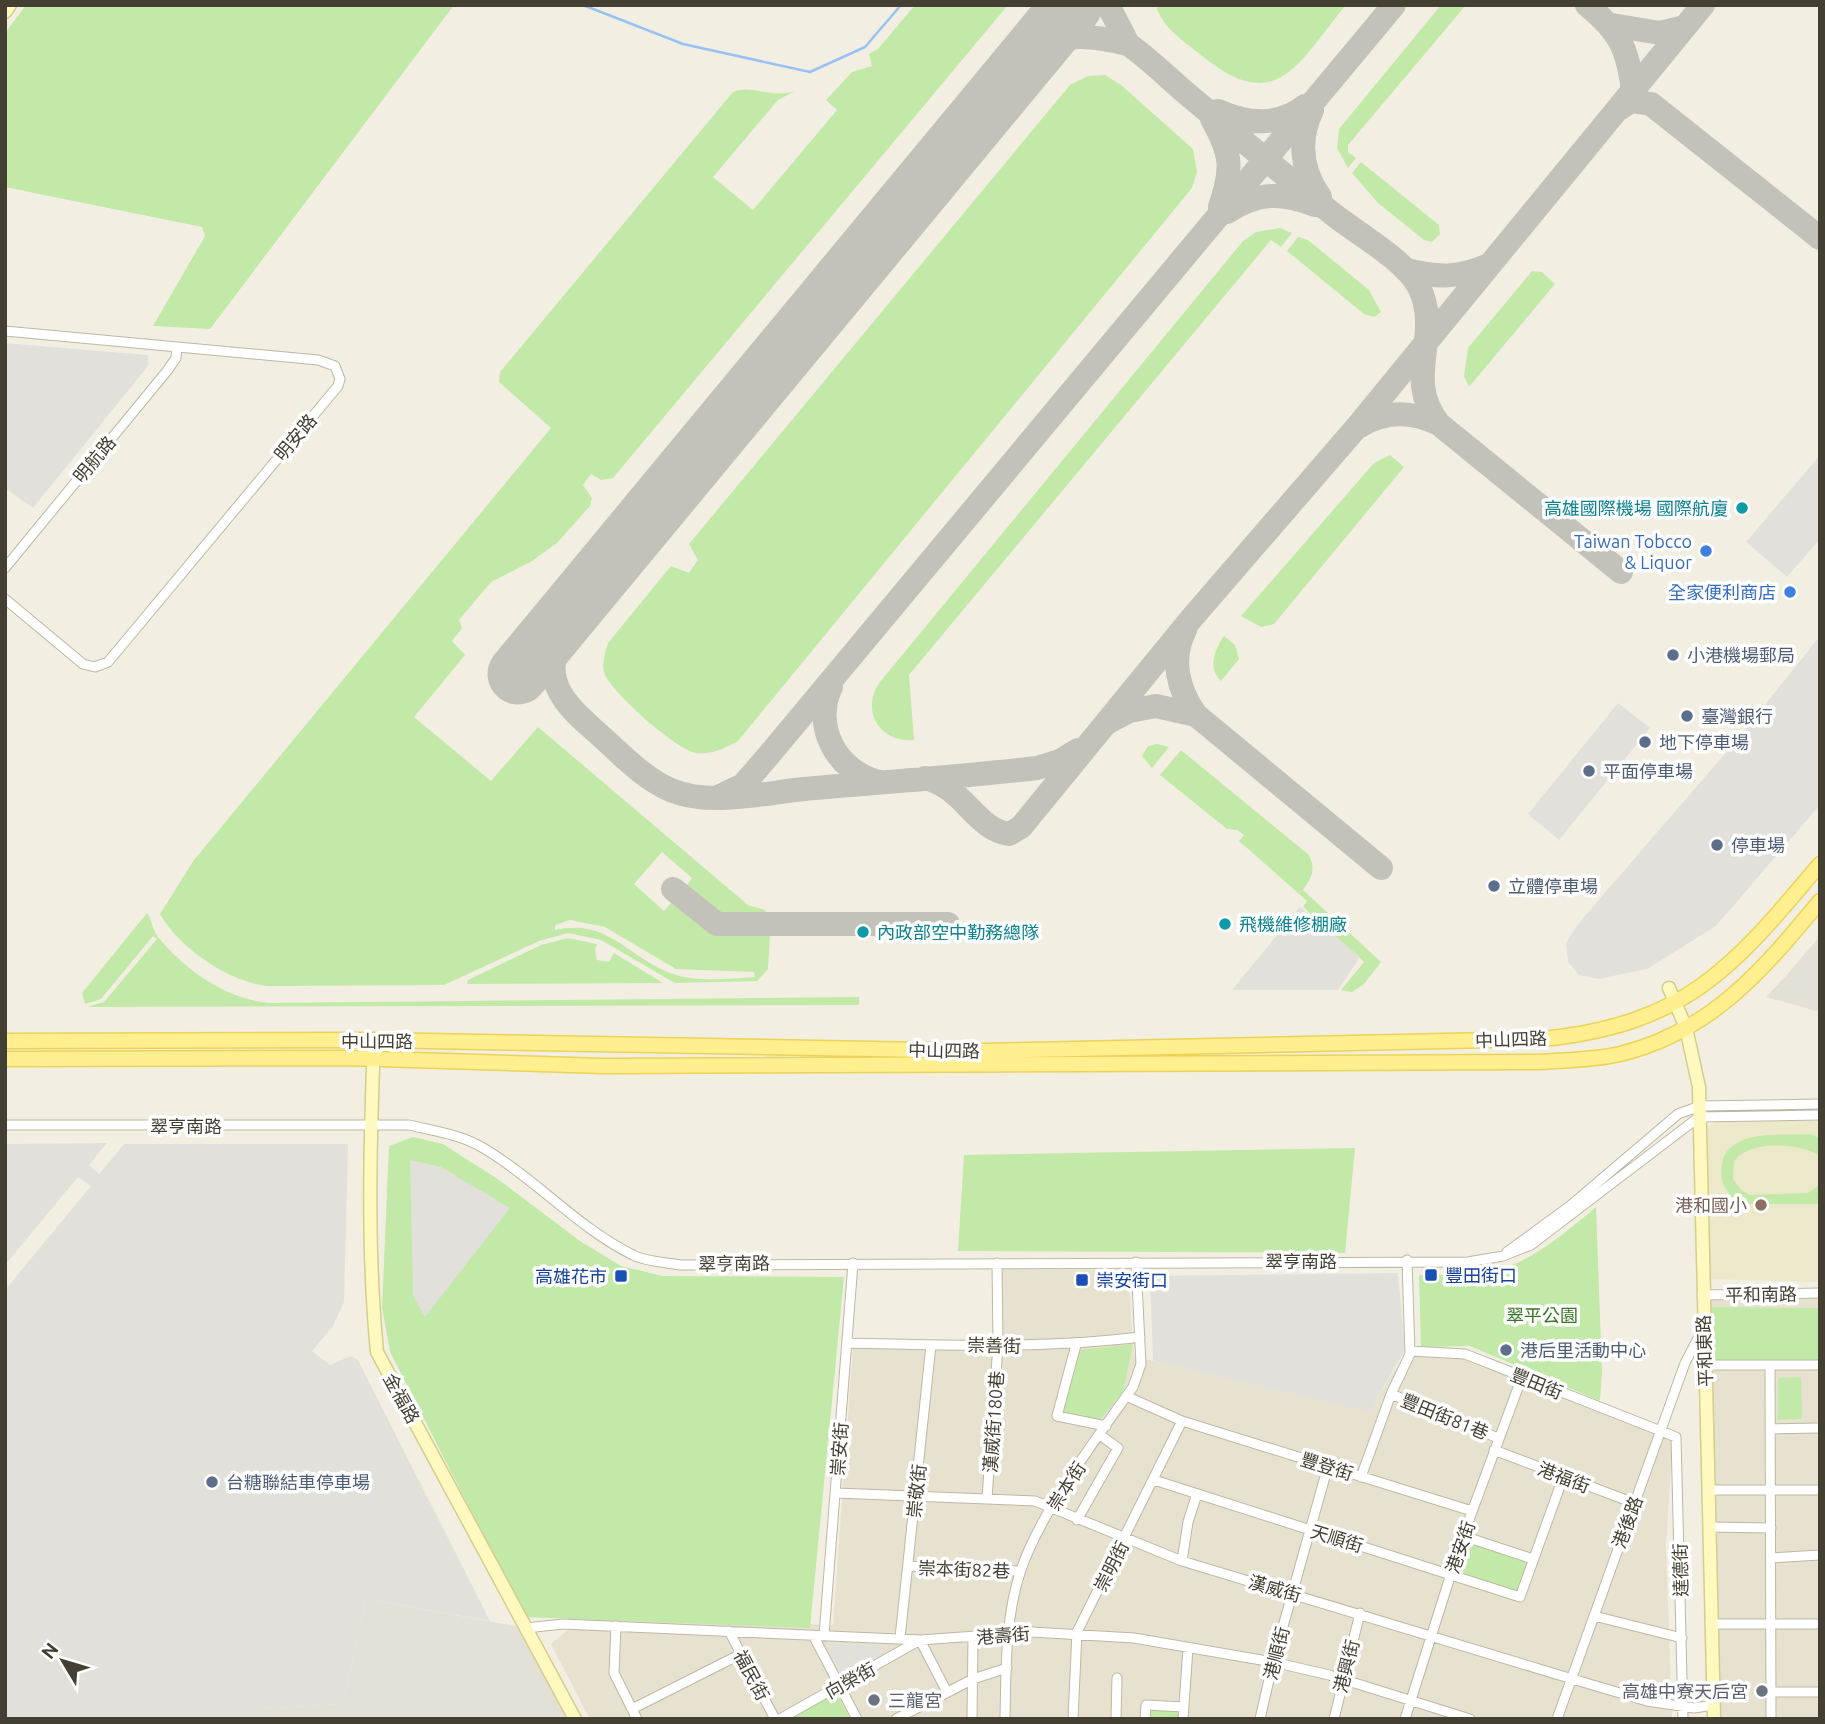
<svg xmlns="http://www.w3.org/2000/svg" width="1825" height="1724" font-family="Ubuntu,'Noto Sans TC',sans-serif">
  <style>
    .residential { fill: #e6e2cf }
    .industrial { fill: #e3e0d7 }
    .education { fill: #ece8ca }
    .green { fill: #c2e9a7; fill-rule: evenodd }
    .parking { fill: #e2e0db }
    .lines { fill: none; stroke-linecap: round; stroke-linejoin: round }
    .stream { stroke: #99c2f4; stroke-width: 2.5 }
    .taxiway { stroke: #c2c1ba; stroke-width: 24 }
    .runway { stroke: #c2c1ba; stroke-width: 61 }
    .street-casing { stroke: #bdb8a4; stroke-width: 11 }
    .secondary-casing { stroke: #d4cd8e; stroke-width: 15 }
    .primary-casing { stroke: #ead358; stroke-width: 17 }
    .street { stroke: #fff; stroke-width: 9 }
    .secondary { stroke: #fff9bf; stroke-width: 12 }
    .primary { stroke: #ffef8e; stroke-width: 14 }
    .culture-dot { fill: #0f9aa8; stroke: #fff; stroke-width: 2.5 }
    .shop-dot { fill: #3f7fe0; stroke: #fff; stroke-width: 2.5 }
    .service-dot { fill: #5c6f8a; stroke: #fff; stroke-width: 2.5 }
    .education-dot { fill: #8d6e63; stroke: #fff; stroke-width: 2.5 }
    .transit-dot { fill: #1a4fb4; stroke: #fff; stroke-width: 2.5 }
    .worship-dot { fill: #6b7280; stroke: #fff; stroke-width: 2.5 }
    .labels { text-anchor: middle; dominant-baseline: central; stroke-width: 7; stroke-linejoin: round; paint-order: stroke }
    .street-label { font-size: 18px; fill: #433f32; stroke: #fff }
    .culture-label { font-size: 18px; fill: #0d838f; stroke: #fff; text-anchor: start }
    .shop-label { font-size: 18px; fill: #366cbe; stroke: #fff; text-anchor: end }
    .service-label { font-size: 18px; fill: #4e5e75; stroke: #fff; text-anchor: start }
    .education-label { font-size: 18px; fill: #785e54; stroke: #fff; text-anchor: end }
    .transit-label { font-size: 18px; fill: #164399; stroke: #fff; text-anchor: start }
    .park-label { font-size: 18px; fill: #377723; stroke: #fff }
    .worship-label { font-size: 18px; fill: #5b616d; stroke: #fff; text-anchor: end }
  </style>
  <rect width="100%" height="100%" fill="#f2efe2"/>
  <path class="residential" d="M996,1269L1128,1270L1134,1356L1153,1361L1369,1411L1394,1371L1410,1354L1468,1358L1527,1385L1673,1437L1666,1545L1672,1719H590L551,1644L584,1616L833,1625L853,1346L992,1344Z
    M1700,1290L1820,1294V1719H1710Z"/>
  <path class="industrial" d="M1820,936V1012L1766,997L1785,977Z
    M366,1599L526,1628L575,1719H262V1709L343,1704Z"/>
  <path class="education" d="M1719,1120L1820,1121V1282L1707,1279L1699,1132Z"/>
  <path class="green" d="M26,5H454L210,329L153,326L205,236L202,227L5,187V33Z
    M915,5H1008L613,478L601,480L591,474L583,485L592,498L590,506L557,543L532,561L491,582L459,620L462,628L452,641L465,655L414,717L491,781L538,727L748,905L765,910L768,917H718L683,890L692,878L662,852L634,884L664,911L674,900L714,929L767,930L770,935L768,969L757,981L675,983L601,940L568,933L539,941L444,985L267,986C228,981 180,949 160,914L194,860L551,428L499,382L500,372L733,92C749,84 772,99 795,91L778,100L713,177L753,210L837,110L826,100L852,72L872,66L869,54L878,49ZM570,920L605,927L676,969L754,972L755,977C731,979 696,982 673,974C627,958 610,918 555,930V925Z
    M1156,5H1346C1295,67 1276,118 1197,52C1181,39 1161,26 1156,5Z
    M1441,5H1466L1348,145V152L1356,158L1348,168L1337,148L1339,129Z
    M1105,75L1121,85L1193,149L1197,172L1192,188L738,741C726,748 711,755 696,753C675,749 614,694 605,675C601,664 605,653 608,643L671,566L689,573L698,560L689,544L1070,85L1088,76Z
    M1361,162L1439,225L1440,234L1432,242L1424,240L1378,203L1352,173Z
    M1280,228L1292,233L1281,247L1271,240L909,675L914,740C879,743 860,710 880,682L1243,241L1256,232Z
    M1298,237L1308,240L1369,290L1381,312L1374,317L1364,314L1287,251Z
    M1532,271L1542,272L1555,284L1469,387L1464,376L1468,348Z
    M1390,455L1404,467L1274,624L1261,627L1241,616L1374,463Z
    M1224,636L1235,645L1239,659L1221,681C1207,668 1215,649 1224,636Z
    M1157,744L1169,747L1152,768L1142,756L1148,746Z
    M1181,750L1309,855C1316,870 1312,877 1303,890L1381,962L1364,984L1352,992L1341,990L1364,962L1303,907L1307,901L1239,841L1244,835L1237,830L1227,829L1160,775Z
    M147,913C152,920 152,929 158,937C186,971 225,998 268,1003L859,997V1005L87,1007L104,1002L157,939L153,936L101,999L85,1004L82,993Z
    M568,938L597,944L595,950L597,960L609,962L614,953L663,983L467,984L468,980L541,945Z
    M1810,1134L1820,1138V1156C1798,1142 1751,1140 1734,1161L1733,1179L1742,1191L1750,1195L1808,1193L1820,1185V1204H1725L1724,1195L1730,1194C1721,1184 1720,1176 1722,1163C1730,1128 1783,1136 1810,1134Z
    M413,1137L443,1144L499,1180L580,1241L621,1266L663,1276L844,1277L810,1628L525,1617L390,1352L382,1308L389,1146Z
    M1355,1148L1345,1253L958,1251L964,1155Z
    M1596,1207L1602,1372L1600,1401L1470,1346L1421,1347L1419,1275C1442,1274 1467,1276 1489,1272C1530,1264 1565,1233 1596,1207Z
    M1708,1307L1820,1308V1362L1710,1363Z
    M1133,1344L1123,1392L1099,1421L1062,1413L1081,1350Z
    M1801,1377L1802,1419L1778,1420V1378Z
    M1468,1540L1529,1560L1518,1594L1457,1574Z
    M836,1692L850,1719H786Z
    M1146,1707L1179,1708L1178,1719H1146Z"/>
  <path class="parking" d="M5,343L148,355V366L33,508L5,488Z
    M1820,455V539L1787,577L1746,542Z
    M1820,636V805L1716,926L1647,969L1598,979L1579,975L1568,962L1566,943L1578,924L1735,742Z
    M1618,703L1650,728L1559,840L1528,814Z
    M1300,907L1360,957L1338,990H1232Z
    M107,1143L89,1165L99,1174L124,1144H348L344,1302L333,1326L312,1351L330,1365L351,1356L358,1360L490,1621L366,1599L343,1704L263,1709L262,1719H5V1290L91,1186L78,1177L5,1265V1144Z
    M410,1160L441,1167L510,1208L425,1317L413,1296Z
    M1398,1273L1405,1350L1369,1412L1153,1361L1150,1276Z
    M830,1643L883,1645L882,1655L849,1673H841L830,1652Z"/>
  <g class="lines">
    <path class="stream" d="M583,5L683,44L810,72L865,47L901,5"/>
    <path class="taxiway" d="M1108,5L1128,44
      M1587,5C1620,32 1628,49 1633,91
      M1612,25L1660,33L1685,27
      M1030,55C1069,32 1085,34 1128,44C1151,60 1171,81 1193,99C1240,138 1286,177 1334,215C1357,233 1406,261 1419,287C1443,336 1402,378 1439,424
      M1619,109L1631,101L1651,104L1820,238
      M1312,110C1298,140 1301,170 1320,197
      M1218,111C1248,124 1277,127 1305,106
      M1212,119C1232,154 1233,169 1220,207
      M1227,212C1258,192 1281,192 1315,205
      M1406,270C1438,278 1459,278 1489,265
      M1360,426C1386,410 1412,411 1439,424L1621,572
      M572,609C546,666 543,686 593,729C617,750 643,779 673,791C712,806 764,793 804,789C882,782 960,777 1037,768L1060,761L1078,750
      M1185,630C1170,659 1178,690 1196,715
      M831,687C812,726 837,773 880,782
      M1108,722L1129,711L1156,706L1196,715L1381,868
      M925,778C964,787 975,829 1009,834L1021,827L1191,619L1356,428L1703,5
      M720,796L743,785L769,755L1394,5
      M673,889L717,924H948"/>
    <path class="runway" d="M518,674L1072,5"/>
    <defs>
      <path id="street" d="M5,331L318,360L335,366L340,379L338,386L108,662L95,667L83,664L5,599
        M5,568L167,371L176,358L177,347
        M5,1125H409C435,1131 463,1135 485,1149C537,1180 578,1228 633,1255C646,1262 666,1262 680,1265L1468,1262L1503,1256L1531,1245L1699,1117L1820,1115
        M1507,1252L1570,1206L1678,1114L1700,1106L1820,1104
        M1702,1295L1820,1293
        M847,1343C945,1345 1043,1349 1140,1337
        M1076,1345L1057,1416L1106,1426
        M1410,1351L1465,1354L1676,1437L1683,1719
        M1705,1365H1820
        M1770,1365L1771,1719
        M1391,1394L1498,1438
        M1126,1396L1182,1421L1472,1511
        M1771,1429L1820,1428
        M1494,1450L1634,1503
        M1361,1477L1391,1394L1410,1354L1407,1260
        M1154,1480L1520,1597L1563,1478
        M1709,1490H1820
        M836,1493L1035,1501L1182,1561L1569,1678L1647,1701L1694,1708L1713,1705
        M987,1498L998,1345L997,1263
        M1077,1520L1118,1448L1100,1435
        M1709,1527L1771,1528
        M1463,1536L1533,1559
        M1771,1558L1820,1555
        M1182,1561L1188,1522L1197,1494
        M909,1566L1020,1571
        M1594,1616L1682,1638
        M1710,1624H1820
        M616,1626L614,1673L637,1719
        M526,1628L563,1624L920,1640L1032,1632L1134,1638L1273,1662L1329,1675L1470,1719
        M729,1631L775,1719
        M813,1635L857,1719
        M824,1635L853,1263
        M900,1638L931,1345
        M1771,1692H1820
        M632,1709L741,1654
        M780,1719L920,1640L947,1692
        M896,1719L973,1679L1007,1668
        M972,1719L973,1638
        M1005,1719C1006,1670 1005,1616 1021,1570C1040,1513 1097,1437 1133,1387L1141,1364L1136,1262
        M1073,1719L1077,1632L1182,1421
        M1116,1719L1117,1678
        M1145,1719L1146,1705L1183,1707
        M1183,1719L1188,1648
        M1260,1719L1273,1662L1328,1466
        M1334,1719L1360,1613
        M1405,1719L1463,1536L1522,1377
        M1557,1719L1685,1363L1703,1329"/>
      <path id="secondary" d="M5,12L10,5
        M1669,988L1686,1028L1699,1087L1714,1719
        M374,1040C370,1144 367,1249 377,1352L575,1719"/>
      <path id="primary" d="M5,1041L374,1040L984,1051L1543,1039C1686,1024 1732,969 1820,864
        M5,1059L347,1058L604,1066L1540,1062C1566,1060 1595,1060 1620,1054C1711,1032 1763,970 1820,901"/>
    </defs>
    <use href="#street" class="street-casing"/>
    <use href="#secondary" class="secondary-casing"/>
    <use href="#primary" class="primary-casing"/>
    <use href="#street" class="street"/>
    <use href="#secondary" class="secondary"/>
    <use href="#primary" class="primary"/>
  </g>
  <g class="culture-dot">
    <circle cx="1742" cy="508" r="7"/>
    <circle cx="1225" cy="924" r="7"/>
    <circle cx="863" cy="932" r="7"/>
  </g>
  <g class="shop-dot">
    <circle cx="1706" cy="551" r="7"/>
    <circle cx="1790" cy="592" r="7"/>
  </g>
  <g class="service-dot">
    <circle cx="1673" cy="655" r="7"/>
    <circle cx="1687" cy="716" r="7"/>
    <circle cx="1645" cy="742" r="7"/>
    <circle cx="1589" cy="771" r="7"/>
    <circle cx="1717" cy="845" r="7"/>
    <circle cx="1494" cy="886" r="7"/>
    <circle cx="1506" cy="1350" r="7"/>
    <circle cx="212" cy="1482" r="7"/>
  </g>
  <circle class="education-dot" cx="1761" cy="1205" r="7"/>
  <g class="transit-dot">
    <rect x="1424" y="1268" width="14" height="14" rx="3.5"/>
    <rect x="614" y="1269" width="14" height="14" rx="3.5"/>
    <rect x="1075" y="1273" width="14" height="14" rx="3.5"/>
  </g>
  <g class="worship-dot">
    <circle cx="1762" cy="1691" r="7"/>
    <circle cx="874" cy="1700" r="7"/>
  </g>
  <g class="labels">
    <g class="street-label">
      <text transform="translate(295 437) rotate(-50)">明安路</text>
      <text transform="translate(94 459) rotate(-50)">明航路</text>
      <text transform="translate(1511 1039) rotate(-2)">中山四路</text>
      <text x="377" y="1041">中山四路</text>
      <text transform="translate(944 1050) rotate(1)">中山四路</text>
      <text x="186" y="1126">翠亨南路</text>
      <text x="1301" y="1261">翠亨南路</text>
      <text transform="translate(734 1263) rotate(-1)">翠亨南路</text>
      <text transform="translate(1761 1294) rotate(-1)">平和南路</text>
      <text transform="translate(994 1345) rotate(1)">崇善街</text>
      <text transform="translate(1704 1351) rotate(-92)">平和東路</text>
      <text transform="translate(1537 1383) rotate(22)">豐田街</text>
      <text transform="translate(402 1398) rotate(61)">金福路</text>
      <text transform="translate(1445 1416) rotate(22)">豐田街81巷</text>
      <text transform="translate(993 1422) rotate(-86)">漢威街180巷</text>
      <text transform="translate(839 1449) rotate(-86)">崇安街</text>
      <text transform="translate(1327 1466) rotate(17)">豐登街</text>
      <text transform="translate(1564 1477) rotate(21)">港福街</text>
      <text transform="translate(1066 1486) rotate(-57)">崇本街</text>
      <text transform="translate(916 1491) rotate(-84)">崇敬街</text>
      <text transform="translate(1627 1522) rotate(-70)">港後路</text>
      <text transform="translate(1337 1538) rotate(17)">天順街</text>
      <text transform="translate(1460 1547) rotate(-71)">港安街</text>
      <text transform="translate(1111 1566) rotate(-63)">崇明街</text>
      <text transform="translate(964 1569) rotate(2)">崇本街82巷</text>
      <text transform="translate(1680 1570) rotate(-91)">達德街</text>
      <text transform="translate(1275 1588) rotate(16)">漢威街</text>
      <text transform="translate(1003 1635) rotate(-5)">港壽街</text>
      <text transform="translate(1276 1653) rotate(-76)">港順街</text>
      <text transform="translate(1346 1666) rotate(-76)">港興街</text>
      <text transform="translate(752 1675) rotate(62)">福民街</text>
      <text transform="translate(850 1680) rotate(-29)">向榮街</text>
    </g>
    <g class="culture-label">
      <text x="1728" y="508" text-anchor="end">高雄國際機場 國際航廈</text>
      <text x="1239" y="924">飛機維修棚廠</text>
      <text x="877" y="932">內政部空中勤務總隊</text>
    </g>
    <g class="shop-label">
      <text x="1692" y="541">Taiwan Tobcco<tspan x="1692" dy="21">&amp; Liquor</tspan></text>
      <text x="1776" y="592">全家便利商店</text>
    </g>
    <g class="service-label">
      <text x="1687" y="655">小港機場郵局</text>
      <text x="1701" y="716">臺灣銀行</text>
      <text x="1659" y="742">地下停車場</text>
      <text x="1603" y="771">平面停車場</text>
      <text x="1731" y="845">停車場</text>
      <text x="1508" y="886">立體停車場</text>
      <text x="1520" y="1350">港后里活動中心</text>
      <text x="226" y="1482">台糖聯結車停車場</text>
    </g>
    <g class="education-label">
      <text x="1747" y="1205">港和國小</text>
    </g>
    <g class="transit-label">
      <text x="1445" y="1275">豐田街口</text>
      <text x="607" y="1276" text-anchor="end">高雄花市</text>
      <text x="1096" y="1280">崇安街口</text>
    </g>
    <g class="park-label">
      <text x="1542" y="1315">翠平公園</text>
    </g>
    <g class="worship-label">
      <text x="1748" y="1691">高雄中寮天后宮</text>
      <text x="888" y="1700" text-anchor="start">三龍宮</text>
    </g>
  </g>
  <rect width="1825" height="1724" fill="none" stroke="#433f32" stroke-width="14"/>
  <g transform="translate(63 1661) rotate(308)" stroke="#ffffff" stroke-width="5" paint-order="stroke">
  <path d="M0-5L12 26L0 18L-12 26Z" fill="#433f32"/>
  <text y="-10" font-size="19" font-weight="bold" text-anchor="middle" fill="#433f32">N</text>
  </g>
</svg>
